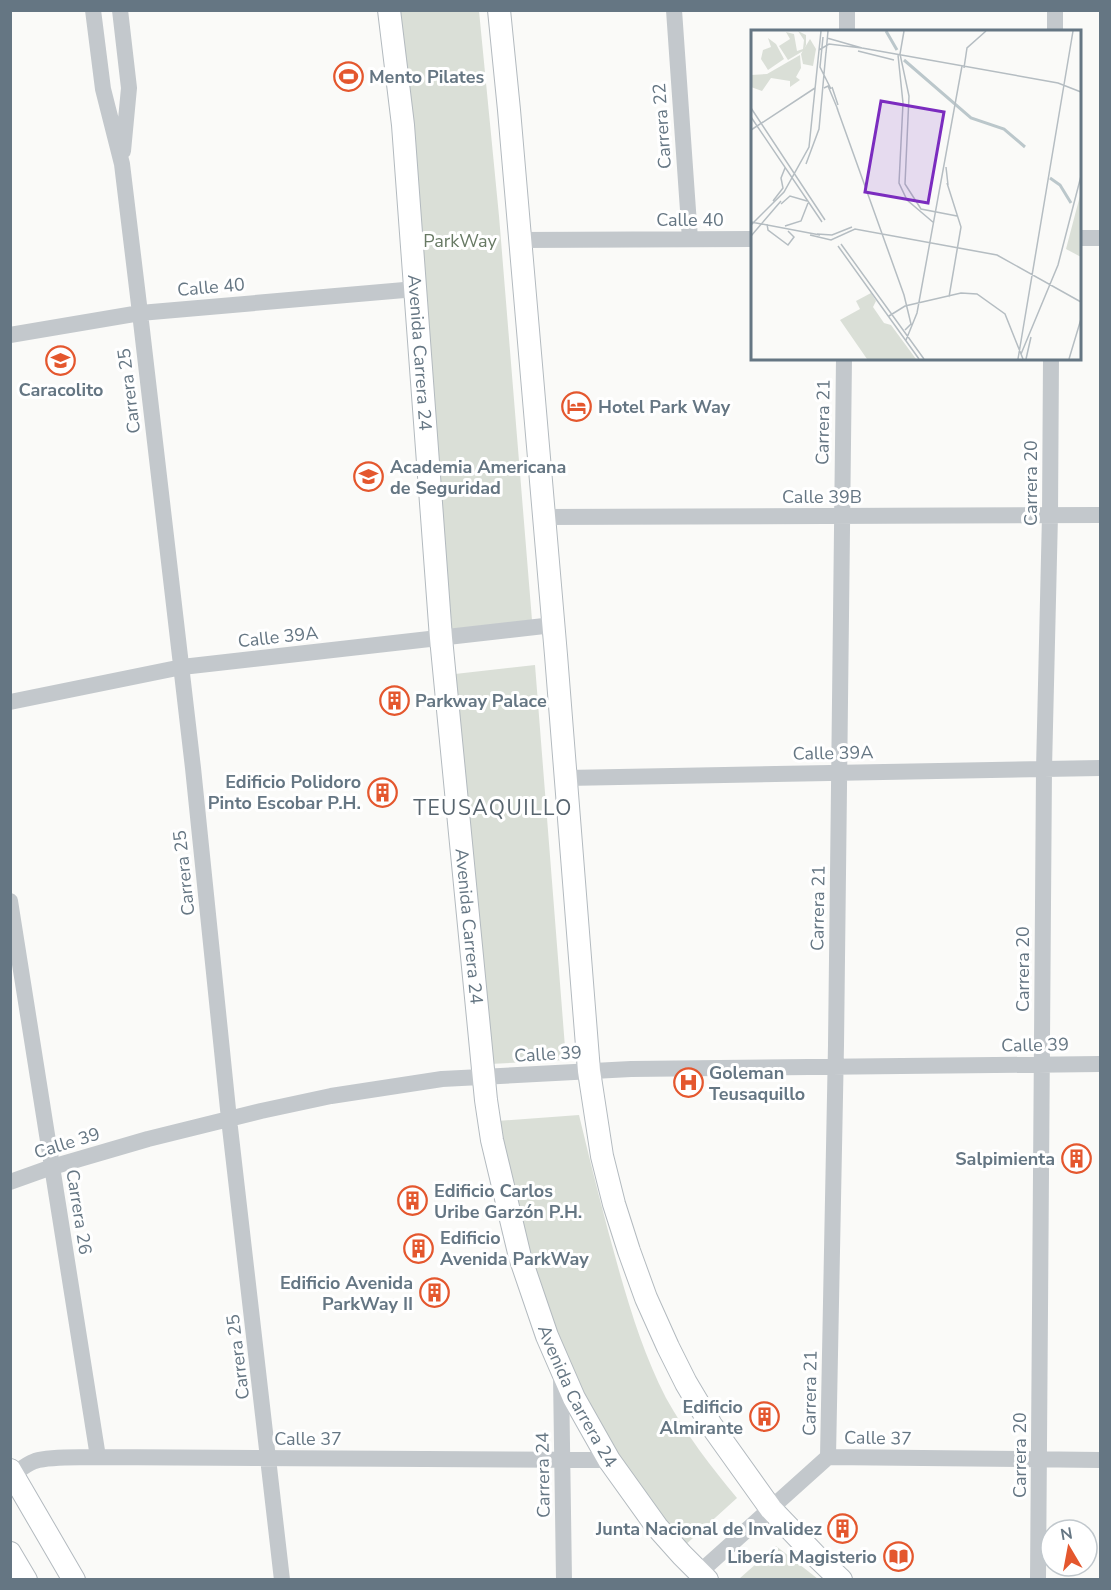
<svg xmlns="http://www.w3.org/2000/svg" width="1111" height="1590" font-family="'Nunito Sans',sans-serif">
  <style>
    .green { fill: #dadfd7 }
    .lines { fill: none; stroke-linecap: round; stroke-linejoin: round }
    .secondary-casing { stroke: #b3babf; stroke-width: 24 }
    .street { stroke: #c3c8cc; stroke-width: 16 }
    .secondary { stroke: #fff; stroke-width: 22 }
    .labels { text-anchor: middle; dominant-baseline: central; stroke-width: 6; stroke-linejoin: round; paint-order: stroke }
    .poi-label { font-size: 18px; font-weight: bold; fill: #657683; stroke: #fff; text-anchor: start }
    .street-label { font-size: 18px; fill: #657683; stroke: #fff }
    .park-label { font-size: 18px; fill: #687a64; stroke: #fff }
    .quarter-label { font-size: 21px; letter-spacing: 1.5px; fill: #57646e; stroke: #fff }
    .inset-river { fill: none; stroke: #bbc7cb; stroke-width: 3 }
    .inset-road { fill: none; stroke: #b5bdc2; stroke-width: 1.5 }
    .view { fill: #7b2cbf; fill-opacity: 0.15; stroke: #7b2cbf; stroke-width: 3 }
    .inset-edge { fill: none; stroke: #657683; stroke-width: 3 }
  </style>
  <rect width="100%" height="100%" fill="#fafaf8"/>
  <path class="green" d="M396,11H479L499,216L532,620L452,629L422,271Z
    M535,665L566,1060L490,1064L455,674Z
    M579,1115C592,1169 605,1221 620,1274C632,1316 646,1359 666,1398C686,1434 711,1467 737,1498L683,1547L616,1455L550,1334L497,1121Z
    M776,1546L818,1579H739Z"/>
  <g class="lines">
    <defs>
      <g id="secondary">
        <path id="s1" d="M389,10L403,125L441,638L486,1100L492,1140L520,1257L547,1336L574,1398L609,1460L657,1527L682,1555L707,1580"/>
        <path d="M499,10L509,110L556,655L589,1071L602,1156L614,1204L629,1251L646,1298L668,1347L686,1383L711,1425L771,1509L816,1556L841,1580"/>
        <path d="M10,1470L74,1580"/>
        <path d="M10,1553L26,1580"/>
      </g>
    </defs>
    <use href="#secondary" class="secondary-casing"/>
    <path class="street" d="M93,10L103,89L122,164L140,313L193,768L229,1119L282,1580
      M120,10L129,88L123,151
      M674,10L690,239
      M847,32V10
      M1055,32V10
      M1080,238H1100
      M520,240L752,239
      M10,335L140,313L416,289
      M544,517L1100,515
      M10,702L182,667L553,625
      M566,778L1100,768
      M10,901L98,1457
      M10,1182L52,1167L148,1139L261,1111L331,1096L442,1079L631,1069L1100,1064
      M561,1376L564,1580
      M828,1457L836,1045L844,358
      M10,1477C18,1471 26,1464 35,1461C53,1456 79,1458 98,1457L609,1460
      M700,1572L828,1457L1100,1460
      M1038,1580L1044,769L1050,515L1051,358"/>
    <use href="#secondary" class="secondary"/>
  </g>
  <defs>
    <symbol id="stadium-ring" viewBox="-11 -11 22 22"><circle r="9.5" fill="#fff" stroke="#e4572e" stroke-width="1.5"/><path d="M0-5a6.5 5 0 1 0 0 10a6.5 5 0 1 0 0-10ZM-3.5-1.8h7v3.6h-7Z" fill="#e4572e"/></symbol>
    <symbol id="school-ring" viewBox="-11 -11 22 22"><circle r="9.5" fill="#fff" stroke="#e4572e" stroke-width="1.5"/><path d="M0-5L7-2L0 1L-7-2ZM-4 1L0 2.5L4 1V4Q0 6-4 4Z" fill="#e4572e"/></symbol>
    <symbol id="hotel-ring" viewBox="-11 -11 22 22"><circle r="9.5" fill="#fff" stroke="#e4572e" stroke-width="1.5"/><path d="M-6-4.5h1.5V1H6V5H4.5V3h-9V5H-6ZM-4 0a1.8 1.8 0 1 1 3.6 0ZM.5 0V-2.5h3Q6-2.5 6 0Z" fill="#e4572e"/></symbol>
    <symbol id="university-ring" viewBox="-11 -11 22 22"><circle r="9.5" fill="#fff" stroke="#e4572e" stroke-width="1.5"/><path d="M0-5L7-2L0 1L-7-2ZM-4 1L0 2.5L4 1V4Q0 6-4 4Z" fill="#e4572e"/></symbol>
    <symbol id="building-ring" viewBox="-11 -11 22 22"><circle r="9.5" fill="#fff" stroke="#e4572e" stroke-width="1.5"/><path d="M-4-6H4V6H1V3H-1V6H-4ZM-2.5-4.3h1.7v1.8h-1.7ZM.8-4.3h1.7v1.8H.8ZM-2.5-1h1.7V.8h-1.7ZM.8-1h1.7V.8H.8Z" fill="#e4572e"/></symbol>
    <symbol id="hospital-ring" viewBox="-11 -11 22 22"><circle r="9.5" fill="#fff" stroke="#e4572e" stroke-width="1.5"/><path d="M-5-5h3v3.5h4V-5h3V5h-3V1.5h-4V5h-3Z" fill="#e4572e"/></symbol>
    <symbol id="library-ring" viewBox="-11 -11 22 22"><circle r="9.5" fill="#fff" stroke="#e4572e" stroke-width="1.5"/><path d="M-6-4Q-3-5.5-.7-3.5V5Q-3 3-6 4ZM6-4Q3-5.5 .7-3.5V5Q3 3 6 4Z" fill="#e4572e"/></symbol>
  </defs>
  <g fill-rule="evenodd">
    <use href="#stadium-ring" x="332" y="60" width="33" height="33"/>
    <use href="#school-ring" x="44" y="344" width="33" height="33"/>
    <use href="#hotel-ring" x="560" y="390" width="33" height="33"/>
    <use href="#university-ring" x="352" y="460" width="33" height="33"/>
    <use href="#building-ring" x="378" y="684" width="33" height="33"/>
    <use href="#building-ring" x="366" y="776" width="33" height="33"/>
    <use href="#hospital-ring" x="672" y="1066" width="33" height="33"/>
    <use href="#building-ring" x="1060" y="1142" width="33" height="33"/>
    <use href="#building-ring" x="396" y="1184" width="33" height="33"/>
    <use href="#building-ring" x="402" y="1232" width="33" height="33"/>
    <use href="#building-ring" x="418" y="1276" width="33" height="33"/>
    <use href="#building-ring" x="748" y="1400" width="33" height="33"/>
    <use href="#building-ring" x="826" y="1512" width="33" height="33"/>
    <use href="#library-ring" x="882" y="1540" width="33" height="33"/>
  </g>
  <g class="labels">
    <g class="poi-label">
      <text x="369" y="77">Mento Pilates</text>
      <text x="61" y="390" text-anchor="middle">Caracolito</text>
      <text x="598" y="407">Hotel Park Way</text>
      <text x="390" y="467">Academia Americana<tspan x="390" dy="21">de Seguridad</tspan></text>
      <text x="415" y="701">Parkway Palace</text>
      <text x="361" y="782" text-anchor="end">Edificio Polidoro<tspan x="361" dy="21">Pinto Escobar P.H.</tspan></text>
      <text x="709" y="1073">Goleman<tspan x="709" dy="21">Teusaquillo</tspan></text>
      <text x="1055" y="1159" text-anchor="end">Salpimienta</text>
      <text x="434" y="1191">Edificio Carlos<tspan x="434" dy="21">Uribe Garzón P.H.</tspan></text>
      <text x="440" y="1238">Edificio<tspan x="440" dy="21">Avenida ParkWay</tspan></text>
      <text x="413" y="1283" text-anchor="end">Edificio Avenida<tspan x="413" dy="21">ParkWay II</tspan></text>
      <text x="743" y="1407" text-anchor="end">Edificio<tspan x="743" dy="21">Almirante</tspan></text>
      <text x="822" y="1529" text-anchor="end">Junta Nacional de Invalidez</text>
      <text x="877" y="1557" text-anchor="end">Libería Magisterio</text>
    </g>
    <g class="street-label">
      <text transform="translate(662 126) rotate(-94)">Carrera 22</text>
      <text x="690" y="220">Calle 40</text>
      <text transform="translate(211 287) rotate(-5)">Calle 40</text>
      <text stroke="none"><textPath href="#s1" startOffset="344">Avenida Carrera 24</textPath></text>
      <text transform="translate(129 391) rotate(-97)">Carrera 25</text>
      <text transform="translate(823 422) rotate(-89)">Carrera 21</text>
      <text transform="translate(1031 483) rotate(-90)">Carrera 20</text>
      <text x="822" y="497">Calle 39B</text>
      <text transform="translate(278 637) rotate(-6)">Calle 39A</text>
      <text transform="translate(833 753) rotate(-1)">Calle 39A</text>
      <text transform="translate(184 873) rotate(-96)">Carrera 25</text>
      <text transform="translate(818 908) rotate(-89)">Carrera 21</text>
      <text stroke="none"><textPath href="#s1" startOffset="920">Avenida Carrera 24</textPath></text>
      <text transform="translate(1023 969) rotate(-90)">Carrera 20</text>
      <text transform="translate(1035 1045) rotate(-1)">Calle 39</text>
      <text transform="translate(548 1054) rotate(-3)">Calle 39</text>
      <text transform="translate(67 1143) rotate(-17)">Calle 39</text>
      <text transform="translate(79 1212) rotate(81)">Carrera 26</text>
      <text transform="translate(238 1357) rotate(-97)">Carrera 25</text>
      <text transform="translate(810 1393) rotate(-89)">Carrera 21</text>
      <text stroke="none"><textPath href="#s1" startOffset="1406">Avenida Carrera 24</textPath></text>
      <text transform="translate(878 1438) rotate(1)">Calle 37</text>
      <text x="308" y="1439">Calle 37</text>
      <text transform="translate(1020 1455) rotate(-90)">Carrera 20</text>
      <text transform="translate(543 1475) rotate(-91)">Carrera 24</text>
    </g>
    <g class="park-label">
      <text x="460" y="241">ParkWay</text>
    </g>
    <g class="quarter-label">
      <text x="493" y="808">TEUSAQUILLO</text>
    </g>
  </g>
  <g transform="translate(751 30)">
    <rect width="330" height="330" fill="#fafaf8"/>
    <path d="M47,1L55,5V15L52,21L37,30L28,16L39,9L35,2L43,4L46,21L52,19L53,10ZM17,8L25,14L33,29L17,40L10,29L12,20L20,17ZM59,9L65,19L62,36L52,34L50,24ZM49,25L50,38L45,47L49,50L39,57V51L20,48L11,61L0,57V45L16,44ZM330,162V227L315,219ZM120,263L125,271L122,277L133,293L140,295L165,329H116L89,290L109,279L105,271Z" fill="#dadfd7"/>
    <path class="inset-river" d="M135,1L146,20M153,30L220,88L253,99L274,117M299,148L309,155L320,173"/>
    <path class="inset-road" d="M153,1L149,24L158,66L154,154L170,179L206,186M72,7L69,37L80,59M76,8L111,18M68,20L78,14L111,18L307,53L330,62M107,21L143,30M75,23L77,1M147,25L152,73L148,153L156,170L183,193M213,38L216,18L235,1M81,57L87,75M73,58L77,56L87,80M0,78L74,190M86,78L153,265L160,294L154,300M0,87L71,192M0,100L64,58M55,134L68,99L75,22M195,137L197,155M196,153L210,197L198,267M22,171L32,158L30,148L34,138M30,174L39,166L56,171M0,192L69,205M16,194L17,200L37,215L43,207L37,201M0,195L33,162L58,117L70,1M34,196L50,191L57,173M66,204L81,205L101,197M59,205L80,210L104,199L246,225L330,272M0,206L30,171M90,214L173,329M87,216L168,329M138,286L154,276L210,263L226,264L254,284L272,329M155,310L166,283L211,36M270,324L307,235L330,146M267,329L322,1M275,329L280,307M318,329L330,289"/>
    <path class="view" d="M130,71L193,82L177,173L114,162Z"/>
    <rect width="330" height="330" class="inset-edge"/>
  </g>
  <rect width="1111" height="1590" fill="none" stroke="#657683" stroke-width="24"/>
  <g transform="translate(1069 1548) rotate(350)"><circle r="28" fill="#ffffff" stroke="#c1c8cd" stroke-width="1.5"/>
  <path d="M0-4.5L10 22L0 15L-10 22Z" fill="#e4572e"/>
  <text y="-9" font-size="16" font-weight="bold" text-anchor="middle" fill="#657683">N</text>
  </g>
</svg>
